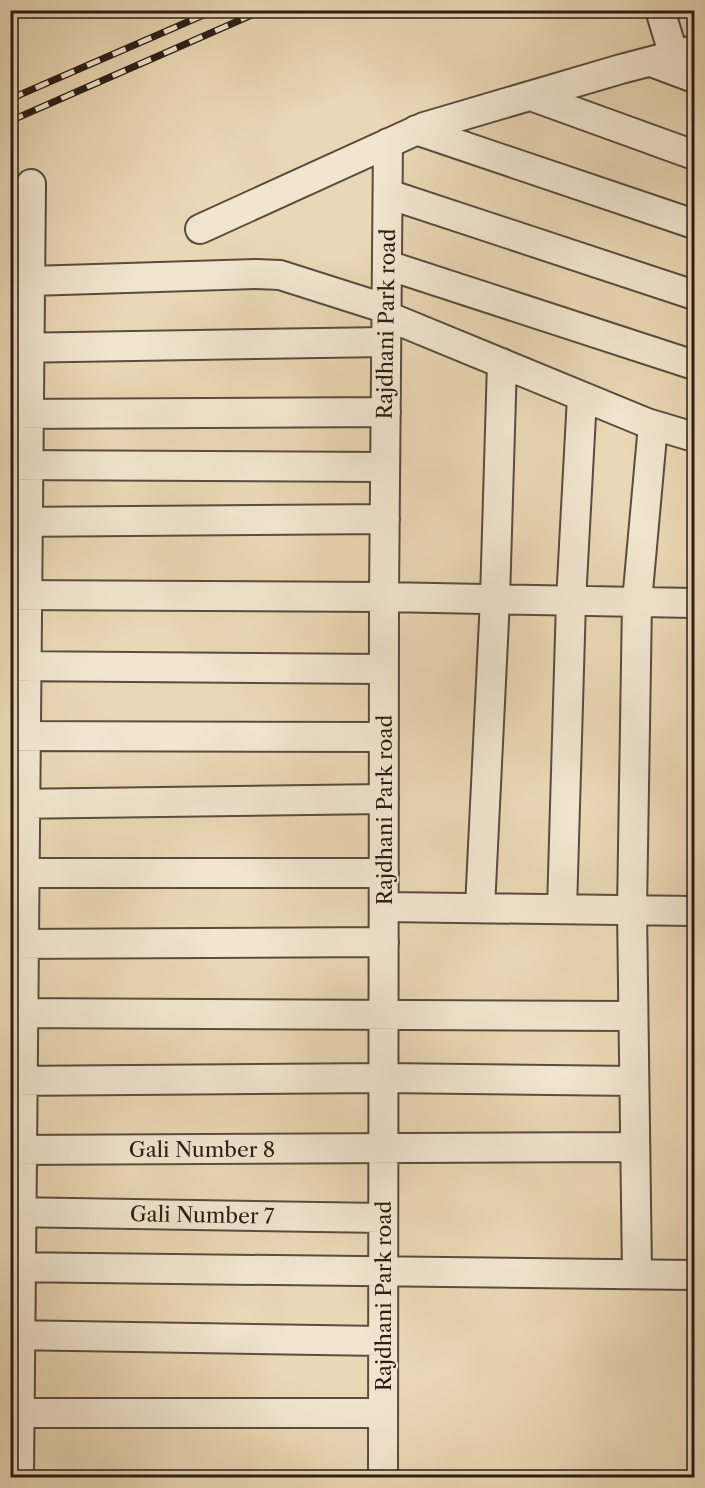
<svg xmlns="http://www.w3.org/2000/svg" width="705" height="1488" font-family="'Libre Caslon Text',serif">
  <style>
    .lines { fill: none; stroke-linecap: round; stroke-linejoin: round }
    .minor-casing { stroke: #5b4c3e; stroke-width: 32 }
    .minor { stroke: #f1e5cf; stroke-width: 28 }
    .rail-casing { stroke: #2b1e17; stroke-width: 7 }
    .rail { stroke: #f1e5cf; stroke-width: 4.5; stroke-dasharray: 14; stroke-linecap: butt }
    .labels { text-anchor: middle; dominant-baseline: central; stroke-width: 4.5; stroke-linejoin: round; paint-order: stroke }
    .street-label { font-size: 21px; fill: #2b1e17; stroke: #f1e5cf }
  </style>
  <rect width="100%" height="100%" fill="#ead7b5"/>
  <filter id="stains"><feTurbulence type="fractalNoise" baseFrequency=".00333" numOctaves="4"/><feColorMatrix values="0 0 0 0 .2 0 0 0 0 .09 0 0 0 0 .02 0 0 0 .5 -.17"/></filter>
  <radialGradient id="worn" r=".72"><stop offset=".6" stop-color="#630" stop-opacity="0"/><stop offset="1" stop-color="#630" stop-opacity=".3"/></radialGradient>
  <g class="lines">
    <defs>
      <path id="minor" d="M660,10L674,56
        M651,62L694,78
        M531,96L694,155
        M416,130L694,224
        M388,194L694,295
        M200,229L424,127L621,69L694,50
        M387,265L694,365
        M30,281L256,274L280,275L387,309
        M387,316L647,423L694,437
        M11,348L386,342
        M10,414L386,412
        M10,465L385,467
        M10,522L385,519
        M10,595L384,597L694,603
        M10,666L384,669
        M10,736L384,737
        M10,804L384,799
        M10,873H384
        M384,907L694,911
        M480,908L495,599L502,363
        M562,909L571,601L582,397
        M10,944L384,942
        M10,1013L633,1016
        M10,1081L384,1078L634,1081
        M10,1150L635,1147
        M10,1212L383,1218
        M10,1267L694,1275
        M637,1274L632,910L637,602L653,425
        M10,1335L382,1341
        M10,1413H383
        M19,1478L31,184
        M383,1478L384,597L388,143"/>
    </defs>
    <use href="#minor" class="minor-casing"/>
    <use href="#minor" class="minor"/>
    <defs>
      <path id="rail" d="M10,99L215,10
        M10,121L263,10"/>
    </defs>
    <use href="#rail" class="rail-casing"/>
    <use href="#rail" class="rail"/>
  </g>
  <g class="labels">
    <g class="street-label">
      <text transform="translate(386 324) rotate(-89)">Rajdhani Park road</text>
      <text transform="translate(384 810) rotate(-90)">Rajdhani Park road</text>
      <text x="202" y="1149">Gali Number 8</text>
      <text transform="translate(202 1215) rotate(1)">Gali Number 7</text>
      <text transform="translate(383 1296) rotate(-90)">Rajdhani Park road</text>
    </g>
  </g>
  <rect width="705" height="1488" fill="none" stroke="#ead7b5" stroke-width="36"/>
  <rect x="12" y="12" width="681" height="1464" fill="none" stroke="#2b1e17" stroke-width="3"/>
  <rect x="18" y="18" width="669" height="1452" fill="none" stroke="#2b1e17" stroke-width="1.5"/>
  <rect width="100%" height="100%" filter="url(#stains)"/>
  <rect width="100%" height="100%" fill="url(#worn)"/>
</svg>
